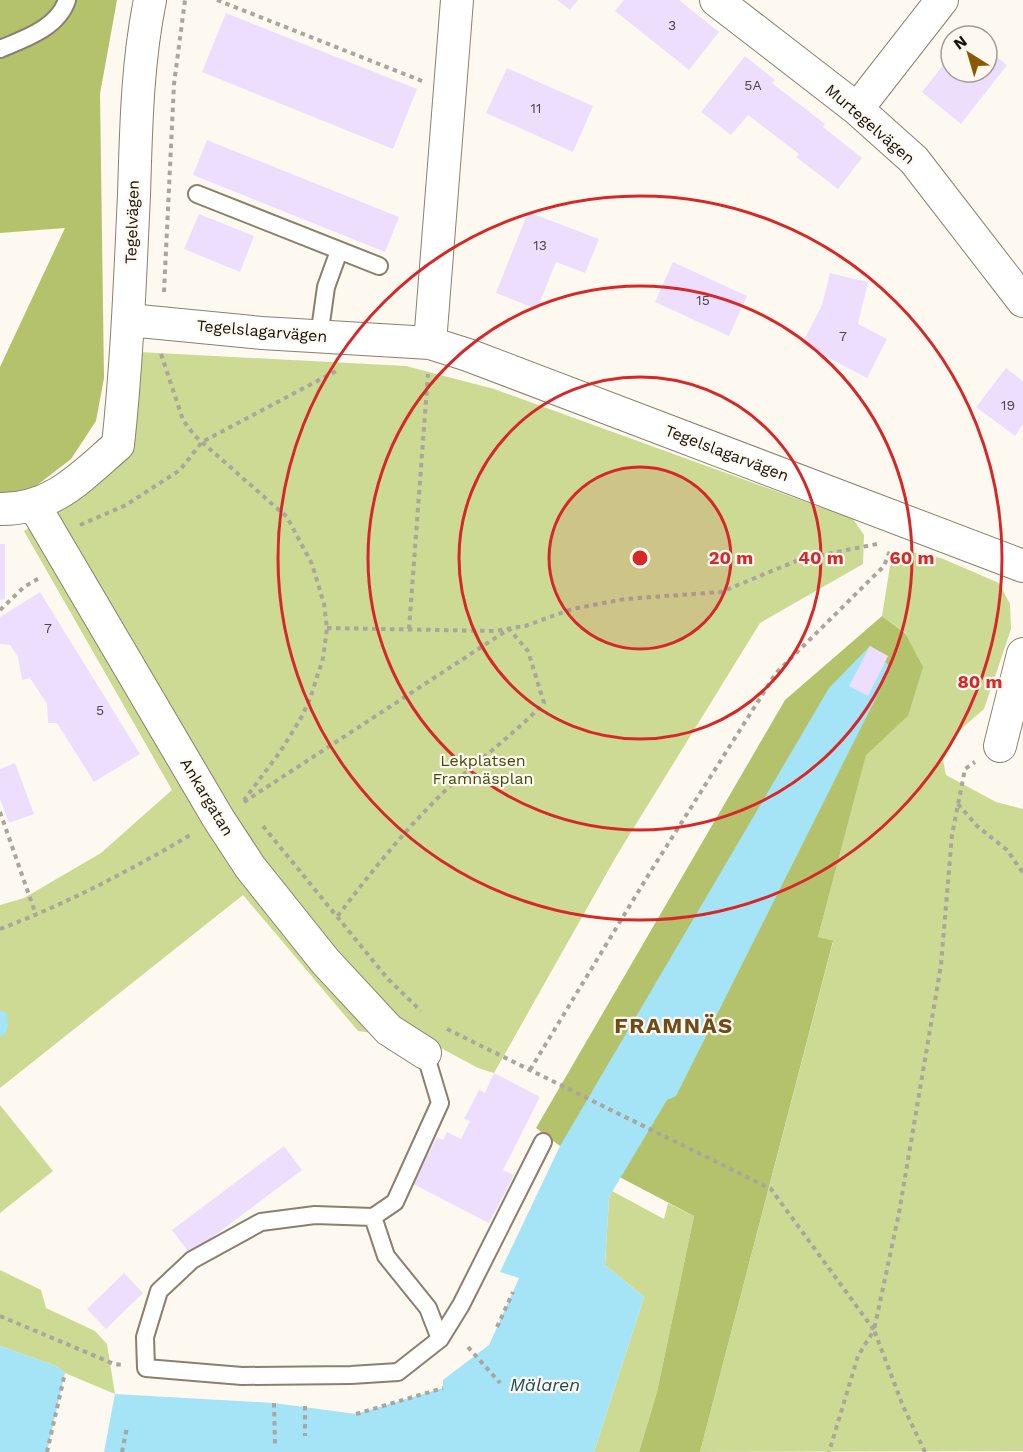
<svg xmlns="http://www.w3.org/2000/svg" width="1023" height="1452" font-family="'Work Sans',sans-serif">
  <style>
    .green { fill: #ccda94 }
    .forest { fill: #b3c26b }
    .water { fill: #a5e3f6 }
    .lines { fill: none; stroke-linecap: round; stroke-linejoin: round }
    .stream { stroke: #a5e3f6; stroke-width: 9 }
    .building { fill: #eddefd }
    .service-casing { stroke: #8a806d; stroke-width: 20 }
    .minor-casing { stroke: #8a806d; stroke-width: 34 }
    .path { stroke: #aaa69d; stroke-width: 4; stroke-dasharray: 4.5 4.5; stroke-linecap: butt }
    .service { stroke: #fff; stroke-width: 16 }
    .minor { stroke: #fff; stroke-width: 32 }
    .ring { fill: none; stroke: #d62828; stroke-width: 3 }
    .labels { text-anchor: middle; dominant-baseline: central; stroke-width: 4.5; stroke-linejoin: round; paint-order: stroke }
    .number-label { font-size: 14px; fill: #4c4648 }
    .street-label { font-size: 16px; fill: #17130c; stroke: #fdf9f0 }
    .park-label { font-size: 16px; fill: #444c0a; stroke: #fdf9f0 }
    .water-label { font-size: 18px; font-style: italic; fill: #184b58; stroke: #fdf9f0 }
    .district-label { font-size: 22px; font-weight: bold; letter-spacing: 1.5px; fill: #6f4b1a; stroke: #fdf9f0 }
    .centre { fill: #d62828; stroke: #fdf9f0; stroke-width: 3 }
    .ring-label { font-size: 18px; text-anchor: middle; font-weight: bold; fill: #d62828; stroke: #fdf9f0; stroke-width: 4.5; stroke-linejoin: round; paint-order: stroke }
  </style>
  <rect width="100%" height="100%" fill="#fdf9f0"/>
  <path class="green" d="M139,352L406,366L494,389L853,519L864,535L863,564L760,623L617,855L494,1073L478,1068L426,1040L358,1031L243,895L0,1088V905L24,898L101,853L172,790L24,531L92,483Z
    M911,552L941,558L999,583L1010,604L1011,629L984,709L961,729L943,760L946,775L996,802L1023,809V1451L700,1452L833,942L818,937L866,754L908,716L906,633L882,616L890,566Z
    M0,1105L53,1171L0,1213Z
    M612,1191L664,1219L668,1203L694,1216L657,1392L639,1452H594L644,1297L605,1265L609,1197Z
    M0,1270L41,1290L46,1308L95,1331L107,1344L115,1394L65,1373L56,1366L0,1346Z"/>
  <path class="forest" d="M0,0H117L100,94L104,378L96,421L71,459L32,489L0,495V367L65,228L0,233Z
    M882,616L905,633L923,667L908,716L866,755L818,937L833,941L700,1452H639L657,1392L694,1216L560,1146L536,1128L785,700Z"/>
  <path class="water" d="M870,646L891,668L676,1096L667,1100L609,1197L605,1265L644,1297L594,1452H104L115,1394L274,1403L356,1414L443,1388V1380L489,1345L519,1278L500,1272L560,1146L829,688Z
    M0,1346L56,1366L65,1373L47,1452H0Z"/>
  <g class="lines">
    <path class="stream" d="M0,1015L3,1016V1028L0,1032"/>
  </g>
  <path class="building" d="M557,0H578L570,10Z
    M624,0H679L719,32L689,70L615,11Z
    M226,13L417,89L393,149L202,72Z
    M987,49L1007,65L961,124L922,92L951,55V72H987Z
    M745,56L775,80L772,83L825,124L823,127L862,158L838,189L796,157L799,154L748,115L731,135L701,112Z
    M507,68L593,106L573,152L486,113Z
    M207,140L399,217L385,252L193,175Z
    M528,212L599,239L585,273L556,262L537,309L496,293Z
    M199,214L254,236L240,272L184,249Z
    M673,262L747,296L729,336L655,302Z
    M830,273L868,282L858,324L887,339L867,378L802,344L822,305Z
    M1006,368L1023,381V424L1015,436L976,407Z
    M0,544H5V599L0,600Z
    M40,592L140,754L94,782L57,723H48L47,704L30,678L22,680L18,657L10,645L0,644V617Z
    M870,646L888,656L868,696L849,686Z
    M15,763L34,814L9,823L0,799V769Z
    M494,1073L540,1097L503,1170L514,1175L489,1223L413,1184L437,1137L443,1140L447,1132L461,1139L470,1121L464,1119L479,1090L485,1093Z
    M284,1146L302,1170L190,1254L172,1230Z
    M124,1273L143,1293L106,1329L87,1309Z"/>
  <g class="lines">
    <defs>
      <path id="service" d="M0,49C24,39 58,28 67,0
        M197,194L379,266
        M319,337L326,287L339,251
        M425,1053L440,1103L395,1202L373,1217L315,1215L261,1222L192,1260L159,1291L145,1337L146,1368L242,1376L351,1375L398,1372L440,1339L461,1305L543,1142
        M373,1217L386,1256L428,1308L440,1339"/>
      <path id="minor" d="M716,0L857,109L914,160L1023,301
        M857,109L942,0
        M129,320L262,333L430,343L468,355L1023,566
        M430,343L457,0
        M34,505L218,818L250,867L325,961L389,1030L425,1053
        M0,509C52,510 82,476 118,445C127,362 130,279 134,195C136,130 137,64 150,0
        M1000,746L1023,654"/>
    </defs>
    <use href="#service" class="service-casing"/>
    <use href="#minor" class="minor-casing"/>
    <path class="path" d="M217,0L422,81
      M164,292L174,84L185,0
      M161,354L183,420L195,436L287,517L312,564L324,604L327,628L323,658L310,699L301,718L280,752L244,800
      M80,525L126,505L180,470L202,442L338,370
      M0,610L24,587L41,577
      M327,628L494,631L525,626L572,609L625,599L721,592L801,559L877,544
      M409,629L428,374
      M244,802L509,629L528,651L544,703C514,734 480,759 448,788C407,827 371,872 337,917
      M958,804L977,826L1007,850L1023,873
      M0,812L36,915
      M263,826L388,979L421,1011
      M0,929C66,904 131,870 192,834
      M447,1029L771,1189L874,1330L858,1356L829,1452
      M530,1070L649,874L776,673L884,566L891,548
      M0,1316L114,1364L124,1365
      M497,1327L513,1292
      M468,1347L500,1383
      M274,1403L275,1444
      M305,1406V1436
      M356,1414L443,1388
      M47,1452L65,1373
      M122,1452L127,1427
      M925,1452L903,1406L874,1330L899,1213L941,965L952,835L965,769L975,762"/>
    <use href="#service" class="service"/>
    <use href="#minor" class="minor"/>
  </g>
  <circle cx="640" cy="558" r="91" fill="#d62828" fill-opacity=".12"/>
  <g class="ring">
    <circle cx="640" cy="558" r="91"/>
    <circle cx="640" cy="558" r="181"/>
    <circle cx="640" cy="558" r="272"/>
    <circle cx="640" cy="558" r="362"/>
  </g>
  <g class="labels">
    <g class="number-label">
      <text x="672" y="25">3</text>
      <text x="753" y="85">5A</text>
      <text x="536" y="108">11</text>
      <text x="540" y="245">13</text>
      <text x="703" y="300">15</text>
      <text x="843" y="336">7</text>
      <text x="1008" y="405">19</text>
      <text x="48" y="628">7</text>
      <text x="100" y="710">5</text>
    </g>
    <g class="street-label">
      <text transform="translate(870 124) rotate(41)">Murtegelvägen</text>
      <text transform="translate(132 222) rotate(-88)">Tegelvägen</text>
      <text transform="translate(262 331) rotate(5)">Tegelslagarvägen</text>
      <text transform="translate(727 453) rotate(21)">Tegelslagarvägen</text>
      <text transform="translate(207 797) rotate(59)">Ankargatan</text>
    </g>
    <g class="park-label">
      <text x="483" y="760">Lekplatsen<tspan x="483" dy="18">Framnäsplan</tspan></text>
    </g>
    <g class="water-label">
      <text x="545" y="1384">Mälaren</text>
    </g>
    <g class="district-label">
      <text x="674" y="1025">FRAMNÄS</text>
    </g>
  </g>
  <circle cx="640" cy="558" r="9" class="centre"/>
  <g class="ring-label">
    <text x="731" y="564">20 m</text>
    <text x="821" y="564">40 m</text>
    <text x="912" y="564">60 m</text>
    <text x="980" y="688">80 m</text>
  </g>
  <g transform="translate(969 54) rotate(323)"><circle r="28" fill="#fdf9f0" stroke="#a19d95" stroke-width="1.5"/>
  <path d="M0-4.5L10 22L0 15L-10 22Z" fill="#8b5903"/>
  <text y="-9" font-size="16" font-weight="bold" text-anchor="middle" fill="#17130c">N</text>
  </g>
</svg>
